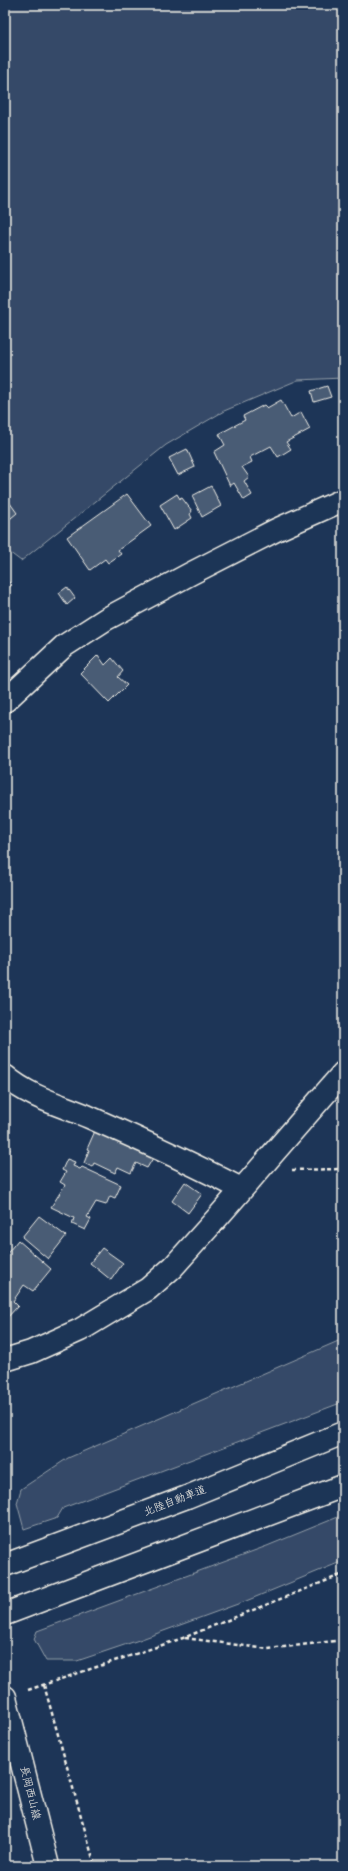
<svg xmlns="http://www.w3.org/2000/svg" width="348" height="1871" font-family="Kalam,'Klee One',sans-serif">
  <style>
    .green { fill: #354a67; stroke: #949ea8 }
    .building { fill: #485b74; stroke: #f4f1e8 }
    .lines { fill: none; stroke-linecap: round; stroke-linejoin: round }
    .minor-casing { stroke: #f4f1e8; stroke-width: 25 }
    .primary-casing { stroke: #f4f1e8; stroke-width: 25 }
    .motorway-casing { stroke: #f4f1e8; stroke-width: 25 }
    .path { stroke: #f4f1e8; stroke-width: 2.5; stroke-dasharray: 4 3; stroke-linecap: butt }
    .minor { stroke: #1d3557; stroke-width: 22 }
    .primary { stroke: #1d3557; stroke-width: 22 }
    .motorway { stroke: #1d3557; stroke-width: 22 }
    .labels { text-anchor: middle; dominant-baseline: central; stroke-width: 3; stroke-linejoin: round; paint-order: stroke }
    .street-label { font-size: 11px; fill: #f4f1e8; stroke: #1d3557 }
  </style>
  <rect width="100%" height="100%" fill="#1d3557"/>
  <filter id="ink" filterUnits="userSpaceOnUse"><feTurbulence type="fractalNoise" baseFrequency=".025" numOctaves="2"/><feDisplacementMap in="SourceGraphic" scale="8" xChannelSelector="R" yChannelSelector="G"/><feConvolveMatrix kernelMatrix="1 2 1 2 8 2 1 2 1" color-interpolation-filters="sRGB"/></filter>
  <g filter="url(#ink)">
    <path class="green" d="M5,5H343V378L298,380L224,411L166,445L21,561L5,549Z
      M343,1339V1402L63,1508L57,1518L24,1529L17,1503L21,1489L68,1458Z
      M343,1515V1561L246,1601L139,1640L77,1661H46L34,1639L37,1631L267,1546Z"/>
    <path class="building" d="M327,386L331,397L314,402L311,391Z
      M281,400L291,418L301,412L310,429L286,442L291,449L278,457L271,446L250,457L252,462L242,467L249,477L244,481L252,495L244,500L234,483L230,486L214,452L225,445L219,434L245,420L243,416L264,405L267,408Z
      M187,449L195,467L178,475L169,458Z
      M211,486L221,506L202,517L192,496Z
      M127,494L151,526L118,550L121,554L108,563L105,559L90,570L67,537Z
      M177,494L180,499L182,498L192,511L190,514L192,518L174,530L160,505Z
      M7,499L17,513L5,523V500Z
      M5,578L12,585L5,590Z
      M67,587L75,598L67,605L59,593Z
      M98,655L105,665L112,658L123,671L118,677L127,685L109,703L80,673Z
      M95,1131L153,1158L147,1168L136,1163L131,1173L118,1167L115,1173L94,1163L92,1167L84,1163L89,1150L87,1149Z
      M5,1147L10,1149L5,1165Z
      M67,1159L75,1162L73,1166L80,1169L82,1167L121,1185L115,1198L110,1196L106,1205L96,1202L87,1217L91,1219L85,1230L72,1224L74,1218L51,1207L65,1185L60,1182L66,1172L62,1170Z
      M185,1182L202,1194L188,1213L172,1201Z
      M39,1216L66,1236L48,1259L22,1237Z
      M18,1240L51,1269L33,1291L24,1285L13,1301L18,1306L6,1319L5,1317V1256Z
      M102,1248L123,1263L111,1280L90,1263Z"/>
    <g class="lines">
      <defs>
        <path id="minor" d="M5,701L64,646L106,619L190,574L276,530L343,500
          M5,1076C29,1097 61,1105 89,1117C141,1140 192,1163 241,1189
          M5,1360L31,1352L80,1330L148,1289L173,1267L217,1218L343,1073"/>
        <path id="primary" d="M5,1697L48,1866"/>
        <path id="motorway" d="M5,1565L187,1497L343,1433
          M5,1614L343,1486"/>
      </defs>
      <use href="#minor" class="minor-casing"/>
      <use href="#primary" class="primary-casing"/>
      <use href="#motorway" class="motorway-casing"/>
      <path class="path" d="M292,1170L343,1169
        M185,1638L268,1649L343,1640
        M44,1685L95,1866
        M28,1690L183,1638L343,1574
        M5,1860L6,1866"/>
      <use href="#minor" class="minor"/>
      <use href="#primary" class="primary"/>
      <use href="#motorway" class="motorway"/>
    </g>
  </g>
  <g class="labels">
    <g class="street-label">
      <text transform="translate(175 1501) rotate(-21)">北陸自動車道</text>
      <text transform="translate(30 1793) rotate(76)">長岡西山線</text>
    </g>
  </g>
  <rect width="348" height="1871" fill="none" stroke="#1d3557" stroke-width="20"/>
  <rect x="10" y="10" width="328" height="1851" fill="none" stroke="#f4f1e8" stroke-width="1.5" filter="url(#ink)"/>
</svg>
